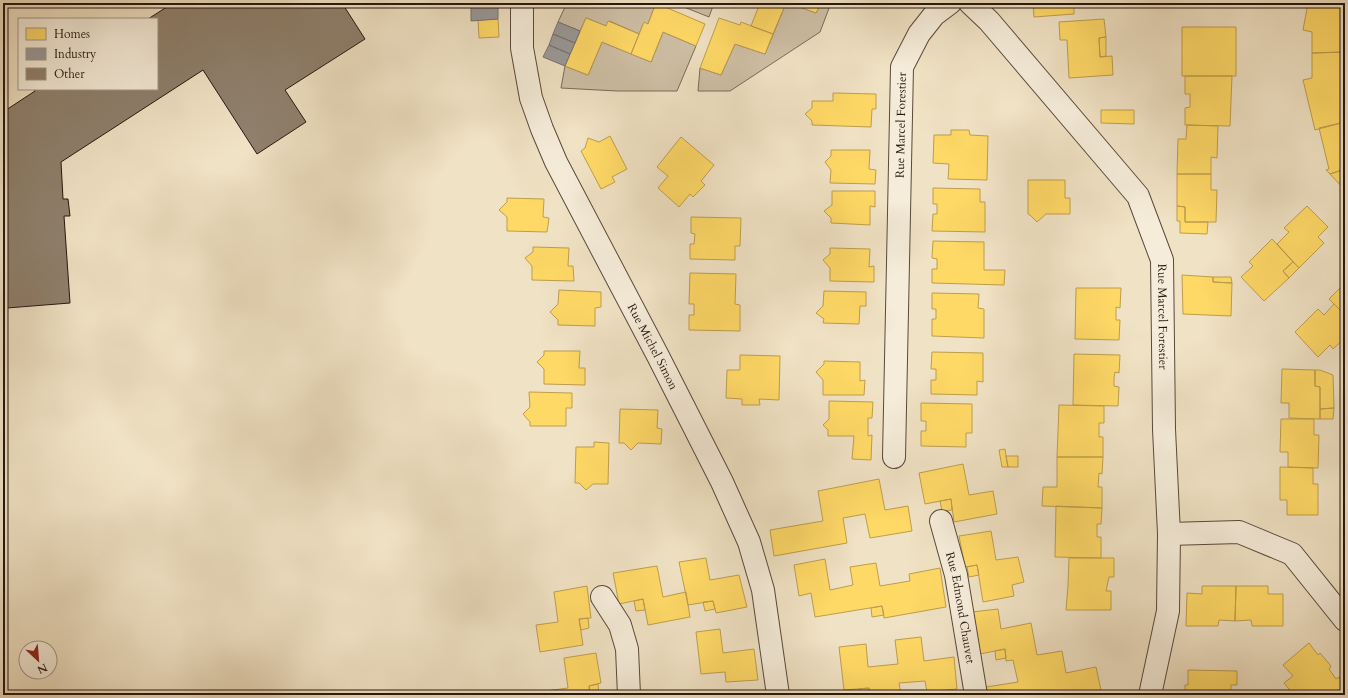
<svg xmlns="http://www.w3.org/2000/svg" width="1348" height="698" font-family="Cardo,serif">
  <style>
    .green { fill: #cebfa5; stroke: #7a6a5a }
    .homes { fill: #ffd966; stroke: #be9e4c }
    .industry { fill: #999; stroke: #767270 }
    .building { fill: #8f806d; stroke: #26160f }
    .lines { fill: none; stroke-linecap: round; stroke-linejoin: round }
    .minor-casing { stroke: #58493c; stroke-width: 24 }
    .minor { stroke: #f5ecd9; stroke-width: 22 }
    .labels { text-anchor: middle; dominant-baseline: central; stroke-width: 4; stroke-linejoin: round; paint-order: stroke }
    .street-label { font-size: 12px; fill: #26160f; stroke: #f5ecd9 }
  </style>
  <rect width="100%" height="100%" fill="#f0e2c4"/>
  <filter id="stains"><feTurbulence type="fractalNoise" baseFrequency=".005" numOctaves="4"/><feColorMatrix values="0 0 0 0 .2 0 0 0 0 .09 0 0 0 0 .02 0 0 0 .5 -.17"/></filter>
  <radialGradient id="worn" r=".72"><stop offset=".6" stop-color="#630" stop-opacity="0"/><stop offset="1" stop-color="#630" stop-opacity=".3"/></radialGradient>
  <path class="green" d="M571,3H656L648,24L644,23L639,34L609,21L606,26L586,18L580,31L558,22L565,7Z
    M674,3H714L709,17Z
    M786,3H789L816,13L821,3H831L820,32L730,91H698L700,68L721,75L735,44L765,54Z
    M663,32L696,46L677,91H617L561,88L565,66L588,75L602,42L651,62Z"/>
  <path class="homes" d="M656,3L705,24L696,46L663,32L651,62L631,54L644,22L648,24Z
    M760,3H786L773,34L751,26Z
    M789,3H821L816,13Z
    M1033,3H1074V14L1034,17Z
    M1308,3H1345L1344,52L1312,53V32L1303,30Z
    M586,18L606,26L608,21L639,34L631,54L602,42L588,75L565,66Z
    M719,18L740,25L741,22L773,34L765,54L735,44L721,75L700,68Z
    M498,19L499,37L479,38L478,20Z
    M1104,19L1106,37L1099,38L1100,57L1112,56L1113,75L1069,78L1067,40H1060L1059,22Z
    M1182,27H1236V76H1182Z
    M1106,37V56L1100,57L1099,38Z
    M1344,52L1345,122L1315,130L1303,80L1312,78V53Z
    M1185,76H1232L1230,126L1185,125V108L1190,107V94H1185Z
    M833,93L876,94V109H872L871,127L812,125V121L805,114L812,108V101H833Z
    M1101,110H1134V124L1101,123Z
    M1345,122V169L1330,174L1326,170L1329,169L1319,128Z
    M1187,125L1218,126L1217,158L1211,157V174H1177L1178,139H1186Z
    M951,130H969L970,135L988,136L987,180L948,179L949,164L933,163L934,135H951Z
    M610,136L627,169L612,177L615,182L601,189L581,151L585,148L588,138L599,142Z
    M681,137L714,165L701,181L705,185L693,197L690,194L679,207L658,188L668,176L657,167Z
    M831,150H870L869,169L876,170L875,184L830,183L831,170L825,162L831,156Z
    M1345,169V190L1330,174Z
    M1177,174H1211V190H1217L1216,222H1185V207L1177,206Z
    M1028,180H1065V198H1070V214H1046L1037,222L1030,215L1028,214Z
    M933,188L980,189V202H985V232L932,231L933,214H937V204H933Z
    M832,191H875V207L870,206V225L831,223V218L824,211L832,205Z
    M507,198L544,199L543,217L549,218L547,232L507,231V217L499,210L507,202Z
    M1177,206L1185,207V222H1208L1207,234L1180,233V221H1177Z
    M1307,206L1328,227L1318,237L1324,243L1299,268L1277,244L1289,232L1284,228Z
    M691,217L741,218L740,246H735V260L690,259V244H694L695,234L691,233Z
    M1272,239L1293,262L1283,271L1289,278L1264,301L1241,277L1253,266L1249,262Z
    M933,241L984,242V270H1005L1004,285L932,283V269H937V259L932,258Z
    M533,247L569,248L568,266H573L574,281L532,280V266L525,258L533,252Z
    M830,248L870,249L869,267L874,266V282L830,281V268L823,260L830,254Z
    M1293,262L1299,268L1289,278L1283,271Z
    M690,273L736,274L735,304L740,305V331L689,330V315H694V304H689Z
    M1182,275L1213,277V282L1232,283L1231,316L1183,314Z
    M1213,277H1231L1232,283L1213,282Z
    M1345,283V315L1329,299Z
    M1076,288H1121L1120,308L1116,307V320H1120L1119,340L1075,339Z
    M559,290L601,292V307L595,308V326L558,325V320L550,312L558,304Z
    M824,291L866,292V306H860L859,324L823,323L824,319L816,313L823,306Z
    M932,293L979,294L978,308L984,309V338L932,336V319H936V309H932Z
    M1334,304L1345,315V338L1333,349L1330,345L1318,357L1295,332L1318,309L1324,315Z
    M544,351H580L579,368H585V385L544,384V369L537,362L544,355Z
    M932,352L983,353V382L977,381V395L931,394V380H936V369H931Z
    M1074,354L1120,355L1119,373L1115,372L1114,378V386L1119,387L1118,406L1073,405Z
    M740,355L780,356L779,400L759,399L760,405H742V399L726,398L727,370H740Z
    M824,361L860,362V381L865,380L864,395H823V380L816,372L824,364Z
    M1282,369L1315,370V386L1320,387V419L1289,418V403H1281Z
    M1315,370H1320L1333,375L1334,408L1320,409V387L1315,386Z
    M529,392L572,393V408H566V426H530V422L523,414L530,407Z
    M829,401L873,402L872,418H868V436L872,435L871,460L852,459L854,436H828V430L823,425L829,419Z
    M921,403L972,404V433H966V447L921,446V431H926V421H921Z
    M1059,405L1104,406V423H1099V437H1103V457H1057Z
    M1334,408L1333,419H1320V409Z
    M620,409L658,410L657,428L662,429L661,444L638,443L631,450L624,443H619Z
    M1281,419H1314V435H1319L1318,468L1288,467V452H1280Z
    M594,442L609,443L608,484H593L586,490L579,483H575L576,447H594Z
    M1005,449L1006,456L1008,467H1002L999,450Z
    M1006,456H1018V467H1008Z
    M1057,457H1103L1102,474L1099,473L1098,487H1102V508L1042,506L1043,487H1057Z
    M963,464L969,495L993,491L997,514L954,522L951,499L925,504L919,473Z
    M1280,467L1313,468V484H1318V515H1287V500H1280Z
    M879,479L885,510L908,506L912,531L870,538L865,514L843,518L847,543L774,556L770,530L823,521L818,491Z
    M951,499L952,510L942,511L940,501Z
    M1056,506L1102,508L1101,524H1097V537H1101V558L1055,557Z
    M991,531L996,560L1018,557L1024,582L1012,585L1014,596L983,602L977,565L965,567L959,536Z
    M706,558L710,580L739,575L747,607L716,613L713,601L688,605L679,562Z
    M1069,558H1114V577H1109L1106,591H1111V610H1066L1068,586Z
    M825,559L830,590L853,585L850,567L876,563L880,586L910,581L909,574L940,568L946,607L884,618L882,606L815,617L811,593L799,596L794,565Z
    M977,565L979,575L969,577L967,567Z
    M657,566L663,597L686,592L690,617L648,625L643,599L619,604L613,573Z
    M587,586L591,618L579,619L583,645L540,652L536,625L558,622L554,592Z
    M1202,586H1236L1235,621L1219,620L1218,626H1186L1187,593L1202,594Z
    M1236,586H1268V594H1283V626H1252L1251,620L1235,621Z
    M643,599L645,610L636,611L634,601Z
    M713,601L715,609L705,611L703,602Z
    M882,606L884,615L872,617L871,608Z
    M998,609L1001,629L1031,623L1037,655L1062,651L1066,673L1096,667L1102,695H1070V693L1059,695H988L986,687L1018,682L1013,660L1006,661L1005,649L980,654L972,612Z
    M588,618L589,628L581,630L579,619Z
    M720,629L723,653L754,649L758,680L726,682L725,672L701,674L696,632Z
    M921,637L924,661L954,657L957,689L927,692L925,681L899,683L901,695H870L869,688L844,690L839,647L866,644L868,667L898,664L895,640Z
    M1309,643L1318,655L1320,653L1331,666L1329,669L1336,679L1339,677L1345,684V695H1294L1284,683L1293,676L1283,665Z
    M1005,649L1006,658L996,660L995,651Z
    M596,653L601,683L589,686L590,695H546L545,691L568,688L564,658Z
    M1188,670L1237,671V685H1231V695H1185V685H1188Z
    M598,684L599,695H590L589,686Z
    M869,688L870,695H859V689Z"/>
  <path class="industry" d="M471,3H497L498,6L471,7Z
    M498,6V19L471,21V7Z
    M558,22L580,31L575,43L553,34Z
    M553,34L575,43L570,54L549,45Z
    M549,45L570,54L565,66L543,57Z"/>
  <path class="building" d="M173,3H342L365,39L285,90L306,122L257,154L203,70L61,162L63,199H68L70,216H64L70,303L7,308L3,258V112L35,91L34,89H157V19H148Z"/>
  <g class="lines">
    <defs>
      <g id="minor">
        <path id="s1" d="M522,3V48L531,98L542,129L556,162L658,356L722,482L749,542L763,590L778,695"/>
        <path id="s2" d="M970,3L989,21L1138,196L1162,260L1164,429L1169,534L1168,611L1150,695"/>
        <path id="s3" d="M894,457L902,67L919,34L934,15L950,3"/>
        <path id="s4" d="M941,521L956,575L976,695"/>
        <path d="M1169,534L1239,532L1292,554L1345,620"/>
        <path d="M602,597L620,625L627,649L629,695"/>
      </g>
    </defs>
    <use href="#minor" class="minor-casing"/>
    <use href="#minor" class="minor"/>
  </g>
  <g class="labels">
    <g class="street-label">
      <text stroke="none"><textPath href="#s3" startOffset="332">Rue Marcel Forestier</textPath></text>
      <text stroke="none"><textPath href="#s2" startOffset="381">Rue Marcel Forestier</textPath></text>
      <text stroke="none"><textPath href="#s1" startOffset="373">Rue Michel Simon</textPath></text>
      <text stroke="none"><textPath href="#s4" startOffset="89">Rue Edmond Chauvet</textPath></text>
    </g>
  </g>
  <rect width="1348" height="698" fill="none" stroke="#f0e2c4" stroke-width="16"/>
  <rect x="4" y="4" width="1340" height="690" fill="none" stroke="#26160f" stroke-width="2"/>
  <rect x="8" y="8" width="1332" height="682" fill="none" stroke="#26160f"/>
  <rect x="18" y="18" width="140" height="72" fill="#f5ecd9" stroke="#a29688"/>
  <rect x="26" y="28" width="20" height="12" fill="#ffd966" stroke="#a29688"/>
  <text x="54" y="38" font-size="12" fill="#26160f">Homes</text>
  <rect x="26" y="48" width="20" height="12" fill="#999999" stroke="#a29688"/>
  <text x="54" y="58" font-size="12" fill="#26160f">Industry</text>
  <rect x="26" y="68" width="20" height="12" fill="#8f806d" stroke="#a29688"/>
  <text x="54" y="78" font-size="12" fill="#26160f">Other</text>
  <g transform="translate(38 660) rotate(154)"><circle r="19" fill="#f5ecd9" stroke="#a29688"/>
  <path d="M0-3L7 15L0 10L-7 15Z" fill="#8f2418"/>
  <text y="-6" font-size="11" font-weight="bold" text-anchor="middle" fill="#26160f">N</text>
  </g>
  <rect width="100%" height="100%" filter="url(#stains)"/>
  <rect width="100%" height="100%" fill="url(#worn)"/>
</svg>
